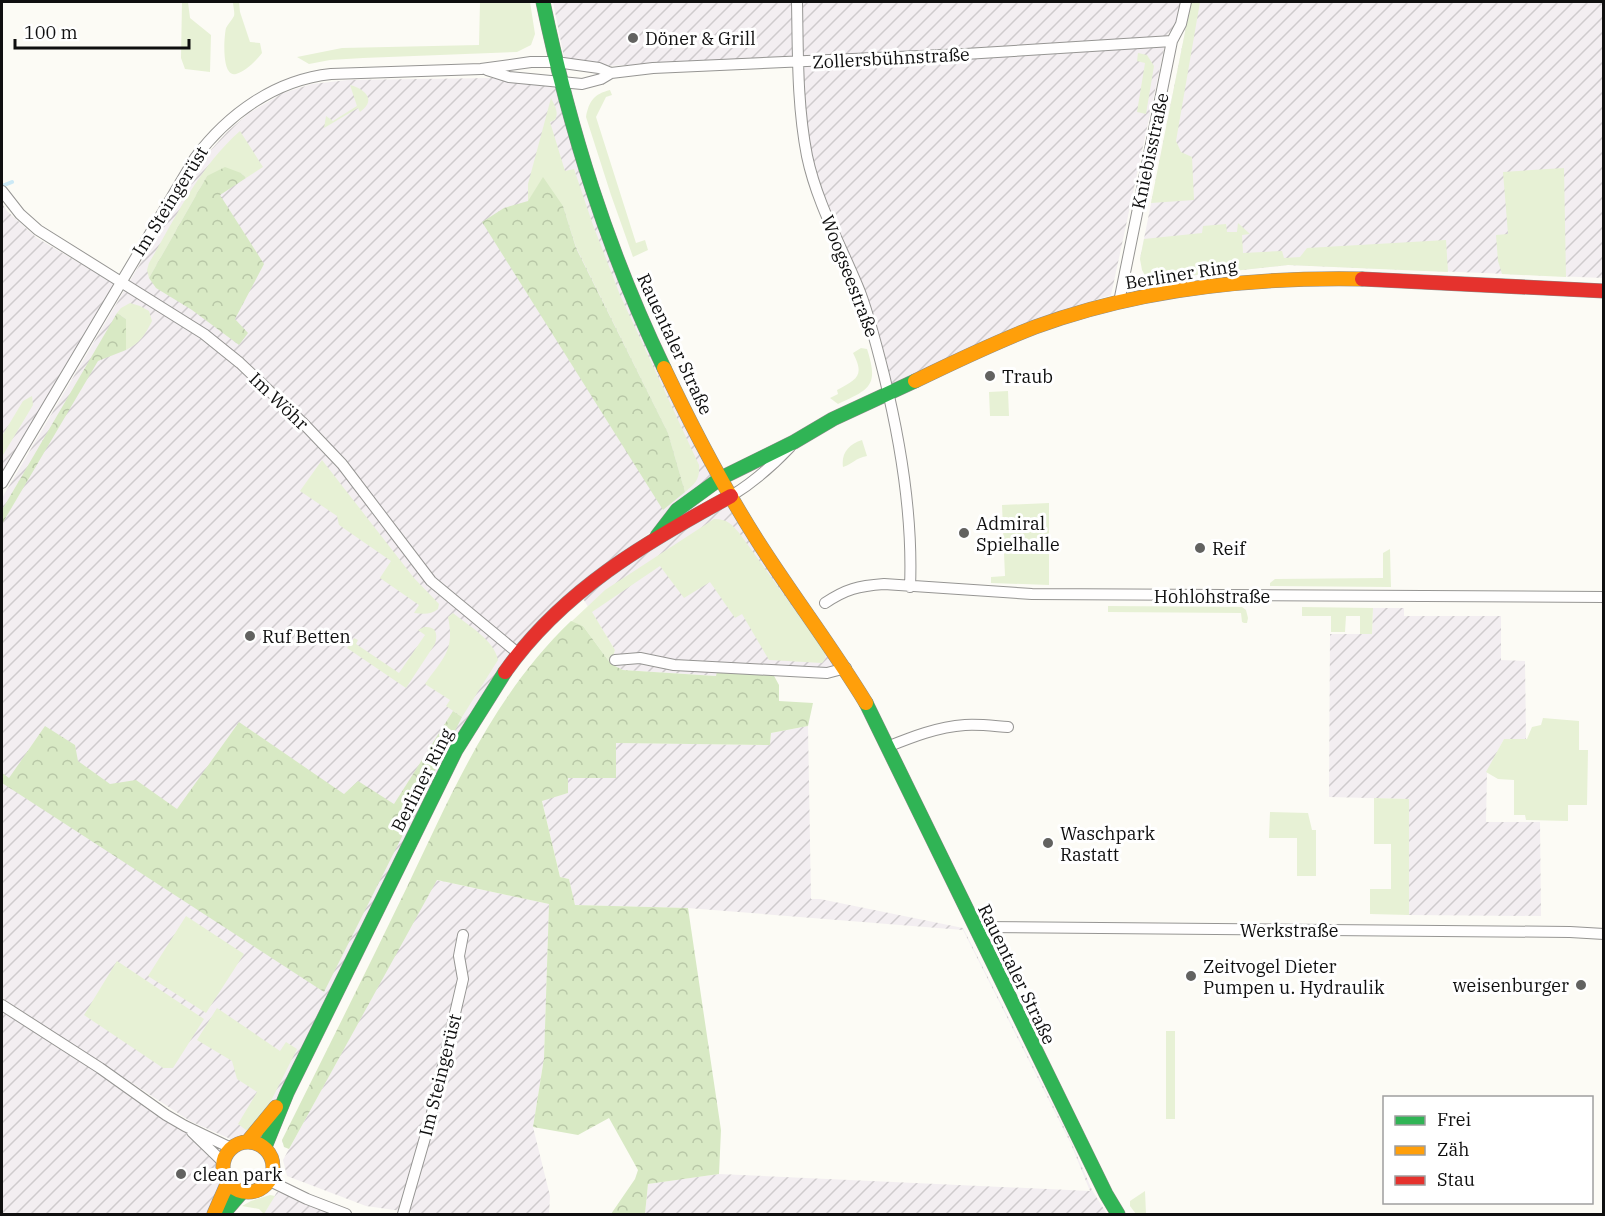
<svg xmlns="http://www.w3.org/2000/svg" width="1605" height="1216" font-family="'IBM Plex Serif',serif">
  <style>
    .industrial { fill: url(#industrial-furrows) }
    .grass { fill: #e7f1d5 }
    .forest { fill: url(#forest-crowns) }
    .lines { fill: none; stroke-linecap: round; stroke-linejoin: round }
    .stream { stroke: #cce9f6; stroke-width: 4 }
    .street-casing { stroke: #969593; stroke-width: 12 }
    .fast-casing { stroke: #8c8c89; stroke-width: 15 }
    .slow-casing { stroke: #8c8c89; stroke-width: 15 }
    .jam-casing { stroke: #8c8c89; stroke-width: 15 }
    .street { stroke: #fffefe; stroke-width: 10 }
    .fast { stroke: #30b455; stroke-width: 14 }
    .slow { stroke: #ff9f0a; stroke-width: 14 }
    .jam { stroke: #e5322d; stroke-width: 14 }
    .poi-dot { fill: #626260; stroke: #fff; stroke-width: 2 }
    .labels { text-anchor: middle; dominant-baseline: central; stroke-width: 6; stroke-linejoin: round; paint-order: stroke }
    .poi-label { font-size: 18px; fill: #0f0f0f; stroke: #fff; text-anchor: start }
    .street-label { font-size: 18px; fill: #0f0f0f; stroke: #fff }
  </style>
  <defs>
    <pattern id="industrial-furrows" width="10" height="10" patternUnits="userSpaceOnUse" patternTransform="scale(1.5)"><rect width="10" height="10" fill="#f3eef1"/><path d="M-1 1l2-2M0 10L10 0M9 11l2-2" fill="none" stroke="#cfcbcd"/></pattern>
    <pattern id="forest-crowns" width="20" height="18" patternUnits="userSpaceOnUse" patternTransform="scale(1.5)"><rect width="20" height="18" fill="#d8e9c4"/><path d="M2 6a3 3 0 1 1 6 0M12 15a3 3 0 1 1 6 0" fill="none" stroke="#b8c7a7"/></pattern>
  </defs>
  <rect width="100%" height="100%" fill="#fcfbf5"/>
  <path class="industrial" d="M553,2H1182L1179,22L1167,35L1111,295L1021,324L892,386L879,335L860,282L823,197L811,161L804,106V60L566,67Z
    M1191,2H1603V278L1288,265L1196,275L1156,283L1147,279L1140,259Z
    M558,77L596,207L720,485L639,540L493,685L287,1092L251,1135L235,1141L190,1121L2,998V498L200,162L227,132L249,113L283,93L312,84L348,80Z
    M2,203L7,211L37,238L115,284L2,476Z
    M726,493L848,672L717,671V676L623,670L611,664L615,650L582,597Z
    M1373,608H1404V616H1501V660L1525,661L1526,739H1504L1487,772L1486,822H1540L1541,916L1409,915V799L1329,797L1330,634H1372Z
    M808,726L811,899H820L963,928L1069,1137L1092,1190L1107,1214H645L648,1184L719,1174L1090,1191L1071,1144L963,930L688,908L575,905L569,879L560,877L542,800L568,793V778L616,743L770,745L771,733Z
    M436,880L549,904L544,1058L533,1127L550,1196L549,1214H423L366,1206L287,1176L283,1160Z
    M2,1008L184,1125L224,1163L225,1173L229,1182L212,1214H2Z
    M277,1192L307,1200L342,1214H264Z"/>
  <path class="grass" d="M182,2H188L190,18L211,35L210,72L185,69L181,58Z
    M233,2H239L240,12L250,42L260,43L262,53C256,61 246,71 236,74C221,78 224,36 226,28C228,24 232,20 234,16C235,12 233,6 233,2Z
    M480,2H530L535,34L531,45L517,52L363,58L330,60L309,64L297,57L342,48L479,45Z
    M1191,2H1200L1176,141L1181,152L1192,157L1194,200L1151,203Z
    M1138,53L1147,55L1154,66L1146,114L1137,112L1145,63L1137,61Z
    M350,85C365,89 377,100 360,112L358,108L324,128L326,116L333,121L357,106Z
    M610,90L612,95L606,97L596,117L636,243L645,240L648,250L633,257L611,195L586,117C589,101 594,94 610,90Z
    M551,98C555,106 559,112 555,120L550,122L565,171L574,169L593,225L620,295L699,465C700,479 696,483 685,492L668,433L576,247L563,206L528,201V184Z
    M240,131L263,167L246,178L241,173L207,176L149,278L147,270L149,263C176,217 199,167 240,131Z
    M1564,168L1566,277L1502,274L1498,261L1496,235L1508,234L1503,172Z
    M1238,223L1250,234L1242,235L1243,253L1282,251L1284,258L1300,257L1307,248L1446,240L1448,272L1288,265L1196,275L1156,283L1147,279L1142,270L1140,259L1144,239L1202,233L1203,226L1226,224L1227,232H1237Z
    M130,303L140,306L149,311L152,321C145,335 140,343 126,350V319L117,313L121,308Z
    M861,348L867,349C879,386 870,389 838,404L830,398L838,394L837,390C857,379 865,376 853,353Z
    M1008,391L1009,416H990L989,392Z
    M32,396L33,405L3,455L2,454V436L23,401Z
    M862,440L867,456C855,458 853,464 843,467C841,453 849,444 862,440Z
    M322,460L414,578L439,604L438,609C431,615 423,614 414,613L419,605L380,578L391,561L339,525L337,516L300,491Z
    M1049,503V585L991,583V577L1005,576L1002,505Z
    M714,519C727,519 732,524 740,534L823,649C826,655 827,658 822,663L769,660L742,614L735,618L710,582L684,598L660,566L592,612L615,650L611,664L583,626L571,622L605,590Z
    M1390,549L1391,587L1270,586V583L1275,579L1383,578V553Z
    M1108,606L1242,607L1246,610L1248,618L1247,623H1244L1242,622L1241,613L1108,612Z
    M1302,607L1373,608L1372,634H1360V616H1346L1345,632H1331V616H1302Z
    M453,613C469,626 494,640 498,660L462,717L446,706L450,700L425,684C443,658 455,651 448,617Z
    M424,627C436,626 438,633 435,644L406,688L347,648L354,638L358,640L356,644L399,673L425,635L418,630Z
    M1543,718L1579,721V750H1588L1587,805H1568V821L1526,820L1525,815H1514V780L1498,779L1486,772L1504,739H1527L1532,727L1541,725Z
    M1374,798L1409,799V915L1370,914V889H1391V844H1374Z
    M1270,812L1308,813L1312,830H1316V876H1297V838H1269Z
    M186,916L244,954L206,1013L148,976Z
    M117,961L204,1019L173,1068H163L84,1015Z
    M217,1008L280,1051L286,1042L297,1049L272,1099L254,1128L246,1130L238,1124L257,1092L237,1079L232,1061L197,1040Z
    M1166,1031H1175V1119H1166Z
    M1145,1191L1146,1214H1136L1130,1206V1201Z
    M270,1195L275,1196L264,1214L259,1209L242,1206L251,1201Z"/>
  <path class="forest" d="M225,167L241,173L246,178L220,195L264,264L235,319L248,333L239,345L192,310L156,288L149,278L207,176Z
    M543,177L563,206L576,248L668,433L685,492L663,510L482,222L504,208L528,201Z
    M117,313L126,319V350L98,361L2,524V510Z
    M571,621L583,626L611,664L623,670L716,676L717,671L773,674L779,685V701L813,703L808,726L771,733L770,745L616,743V778H568V793L542,801L560,877L569,879L575,905L688,908L721,1130L719,1174L648,1184L645,1214H611L635,1179L638,1170L609,1118L578,1135L533,1127L544,1058L549,904L437,880L289,1149L284,1147L282,1140C324,1056 366,972 407,887C453,791 492,697 571,621Z
    M453,711L462,717L324,992L2,783V773L9,778L45,726L75,745L78,761L110,784L136,780L177,809L239,722L344,794L358,781L394,804Z"/>
  <g class="lines">
    <path class="stream" d="M2,186L12,182"/>
    <defs>
      <path id="street" d="M797,2C798,53 797,105 807,156C817,204 842,247 860,292C870,319 877,347 884,375C901,444 913,515 910,587
        M487,70L509,77L582,84L601,79L611,73L653,68L965,54L1172,41
        M2,191L20,214L38,230L204,334L240,363L302,422L342,464L431,581L519,654
        M1119,302L1172,41L1181,24L1186,2
        M2,483L195,158C228,114 275,80 331,74L481,69L531,62H556L599,68L611,73
        M731,496C754,482 772,466 790,447
        M825,603C846,589 858,586 884,584L1032,594L1604,597
        M615,660L640,658L674,665L827,673L846,668
        M887,747C912,737 937,727 965,725C979,724 994,726 1008,727
        M975,927L1570,932L1604,934
        M2,1005L100,1068L166,1115L185,1126L231,1148
        M192,1132L223,1162
        M270,1181L307,1199L346,1214
        M403,1214L431,1117L463,979L459,956L463,935"/>
      <path id="fast" d="M543,2C570,131 607,249 664,368
        M657,536L677,510L721,478L794,442L833,419L915,381
        M866,703L1106,1194L1118,1214
        M265,1147L287,1093L456,750L505,672
        M223,1214L242,1192"/>
      <path id="slow" d="M664,368C692,427 722,485 757,540C792,595 832,647 866,703
        M915,381C954,362 994,343 1035,327C1138,289 1252,277 1362,279
        M248,1141L276,1107
        M223 1167a25 25 0 1 1 50 0a25 25 0 1 1-50 0Z
        M214,1214L228,1182"/>
      <path id="jam" d="M1362,279L1604,291
        M505,672C562,591 646,542 731,496"/>
    </defs>
    <use href="#street" class="street-casing"/>
    <use href="#fast" class="fast-casing"/>
    <use href="#slow" class="slow-casing"/>
    <use href="#jam" class="jam-casing"/>
    <use href="#street" class="street"/>
    <use href="#fast" class="fast"/>
    <use href="#slow" class="slow"/>
    <use href="#jam" class="jam"/>
  </g>
  <g class="poi-dot">
    <circle cx="633" cy="38" r="6"/>
    <circle cx="990" cy="376" r="6"/>
    <circle cx="964" cy="533" r="6"/>
    <circle cx="1200" cy="548" r="6"/>
    <circle cx="250" cy="636" r="6"/>
    <circle cx="1048" cy="843" r="6"/>
    <circle cx="1191" cy="976" r="6"/>
    <circle cx="1581" cy="985" r="6"/>
    <circle cx="181" cy="1174" r="6"/>
  </g>
  <g class="labels">
    <g class="poi-label">
      <text x="645" y="38">Döner &amp; Grill</text>
      <text x="1002" y="376">Traub</text>
      <text x="976" y="523">Admiral<tspan x="976" dy="21">Spielhalle</tspan></text>
      <text x="1212" y="548">Reif</text>
      <text x="262" y="636">Ruf Betten</text>
      <text x="1060" y="833">Waschpark<tspan x="1060" dy="21">Rastatt</tspan></text>
      <text x="1203" y="966">Zeitvogel Dieter<tspan x="1203" dy="21">Pumpen u. Hydraulik</tspan></text>
      <text x="1569" y="985" text-anchor="end">weisenburger</text>
      <text x="193" y="1174">clean park</text>
    </g>
    <g class="street-label">
      <text transform="translate(891 58) rotate(-3)">Zollersbühnstraße</text>
      <text transform="translate(1150 151) rotate(-78)">Kniebisstraße</text>
      <text transform="translate(170 201) rotate(-58)">Im Steingerüst</text>
      <text transform="translate(1181 274) rotate(-9)">Berliner Ring</text>
      <text transform="translate(850 276) rotate(69)">Woogseestraße</text>
      <text transform="translate(675 344) rotate(65)">Rauentaler Straße</text>
      <text transform="translate(279 401) rotate(44)">Im Wöhr</text>
      <text x="1212" y="596">Hohlohstraße</text>
      <text transform="translate(422 780) rotate(-63)">Berliner Ring</text>
      <text x="1289" y="930">Werkstraße</text>
      <text transform="translate(1017 974) rotate(64)">Rauentaler Straße</text>
      <text transform="translate(440 1075) rotate(-76)">Im Steingerüst</text>
    </g>
  </g>
  <rect width="1605" height="1216" fill="none" stroke="#0f0f0f" stroke-width="6"/>
  <rect x="1383" y="1096" width="210" height="108" fill="#ffffff" stroke="#9f9f9f" stroke-width="1.5"/>
  <rect x="1395" y="1116" width="30" height="9" fill="#30b455" stroke="#9f9f9f" stroke-width="1.5"/>
  <text x="1437" y="1126" font-size="18" fill="#0f0f0f">Frei</text>
  <rect x="1395" y="1146" width="30" height="9" fill="#ff9f0a" stroke="#9f9f9f" stroke-width="1.5"/>
  <text x="1437" y="1156" font-size="18" fill="#0f0f0f">Zäh</text>
  <rect x="1395" y="1176" width="30" height="9" fill="#e5322d" stroke="#9f9f9f" stroke-width="1.5"/>
  <text x="1437" y="1186" font-size="18" fill="#0f0f0f">Stau</text>
  <path d="M15 39v9h174v-9" fill="none" stroke="#0f0f0f" stroke-width="3"/>
  <text x="24" y="39" font-size="18" fill="#0f0f0f" stroke="#ffffff" stroke-width="4.5" paint-order="stroke">100 m</text>
</svg>
